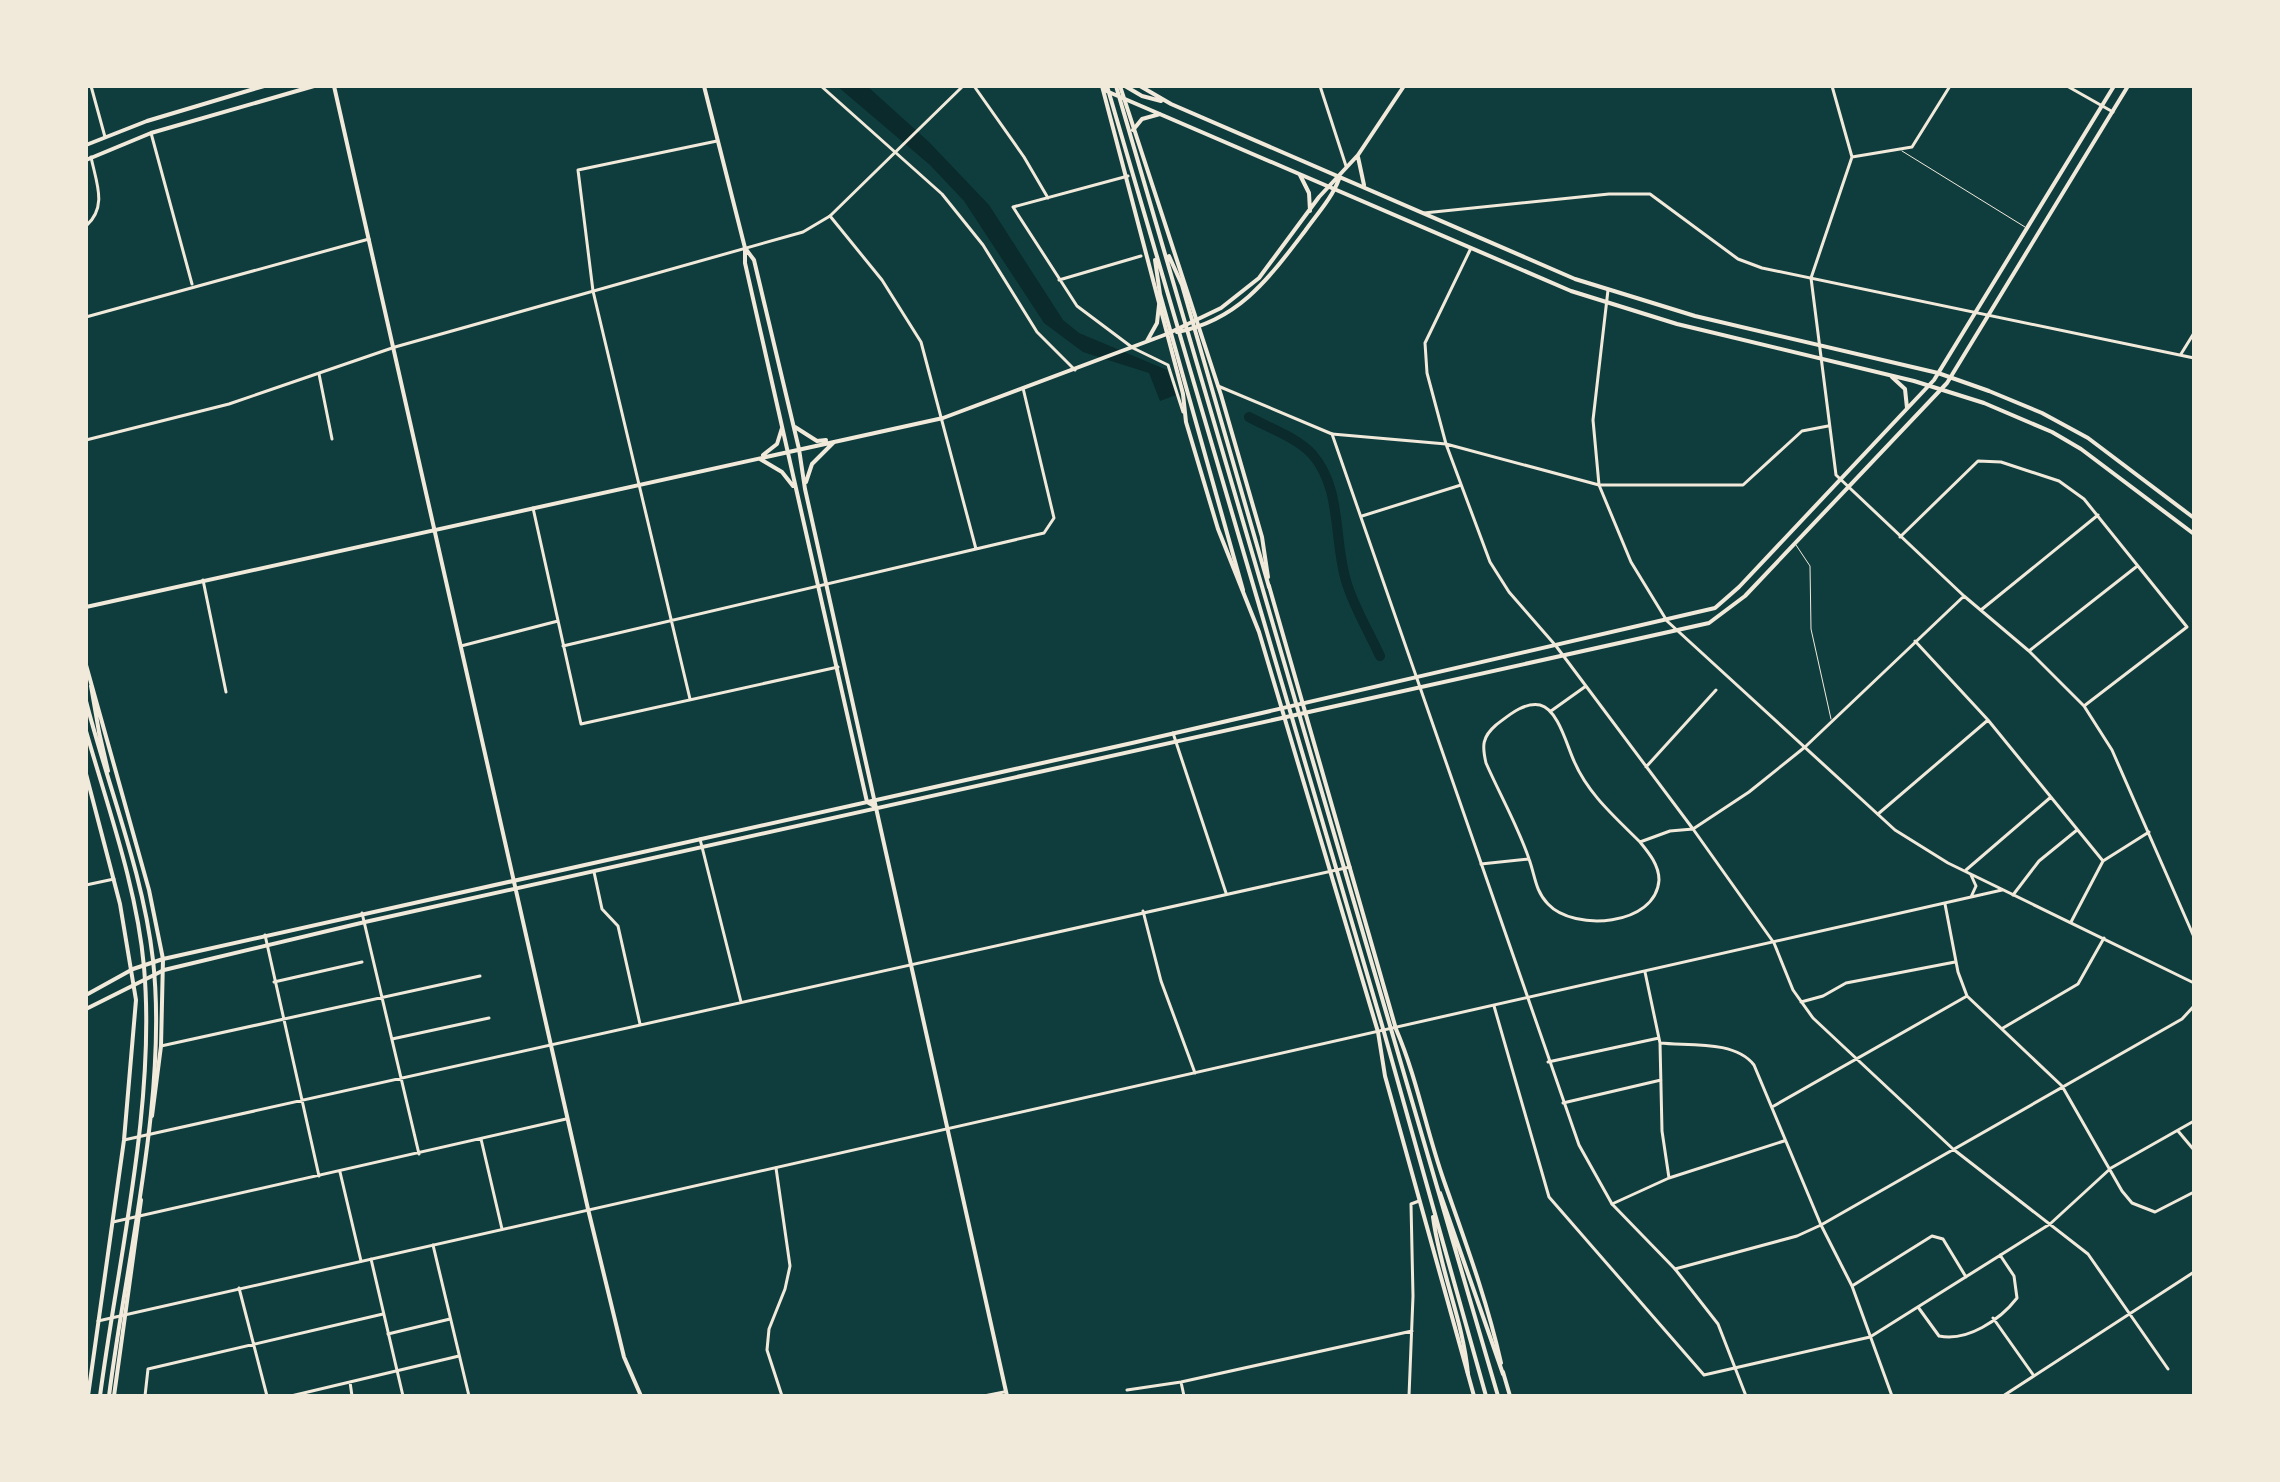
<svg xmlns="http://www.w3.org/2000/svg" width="2280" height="1482" font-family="'Open Sans',sans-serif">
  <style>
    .water { fill: #0a2a2b }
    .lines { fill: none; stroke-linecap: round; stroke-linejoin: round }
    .river { stroke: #0a2a2b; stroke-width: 10 }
    .service { stroke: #f1e9da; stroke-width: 1 }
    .minor { stroke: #f1e9da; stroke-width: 3 }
    .tertiary { stroke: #f1e9da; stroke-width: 3 }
    .secondary { stroke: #f1e9da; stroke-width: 4 }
    .primary { stroke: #f1e9da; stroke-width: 4 }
    .trunk { stroke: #f1e9da; stroke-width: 4 }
  </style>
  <rect width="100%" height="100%" fill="#0f3d3e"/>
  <path class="water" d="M837,86H867L929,142L989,205L1063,320L1079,333L1167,370L1176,395L1160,401L1149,373L1083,352L1044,323L964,201L930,165Z"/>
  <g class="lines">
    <path class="river" d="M1249,417C1269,428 1296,437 1312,454C1343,489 1333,542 1347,584C1355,609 1369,632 1380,656"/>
    <path class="service" d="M1902,151L2025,227
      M1796,545L1810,566L1811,629L1831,719"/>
    <path class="minor" d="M91,86L105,137
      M821,86L942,194L983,245L1037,332L1075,370
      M974,86L1024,157L1048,198
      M1832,86L1852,157
      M2067,86L2113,112
      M151,133L192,284
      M1852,157L1811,278L1836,475L1964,596L2029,651L2084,706L2112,750L2194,937
      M1852,157L1912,147L1950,86
      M1128,176L1013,207L1077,306L1133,348L1168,365L1183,412
      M830,216L882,280L921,342L976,549
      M86,226C108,207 96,182 91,157
      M1471,248L1425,343L1427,373L1446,444L1490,562L1509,592L1556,646L1693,829L1774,943L1793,990L1813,1018L1953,1149L2088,1254L2168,1369
      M1059,280L1141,256
      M86,317L369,239
      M2181,354L2194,333
      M319,374L332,439
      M1332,434L1446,444L1599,485H1743L1802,431L1828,426
      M533,508L581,724L838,667
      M1362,516L1461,485
      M1900,537L1978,461L2001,462L2059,481L2084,499L2187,627L2084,706
      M203,580L226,692
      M1981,610L2098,515
      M1915,641L1988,720L2103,861
      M461,646L558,621
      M563,646L1044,533L1054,518L1023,388
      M2029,651L2136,567
      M690,699L593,291L578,170L717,141
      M1551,711L1586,686
      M1173,733L1226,893
      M1646,767L1716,690
      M1878,814L1988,720
      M700,839L741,1002
      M1640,842C1615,817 1588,794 1574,761C1567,746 1558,709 1540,705C1523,702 1508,716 1496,725C1482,737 1482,746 1486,763C1500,795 1518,826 1529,859C1535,875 1535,891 1548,904C1574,932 1656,926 1659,880C1659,865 1649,853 1640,842L1670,831L1693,829L1749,792L1805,747L1964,596
      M1481,864L1529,859
      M1966,870L2051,797
      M594,872L602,909L618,926L640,1024
      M86,885L114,879
      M2013,895L2039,861L2077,830
      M1945,904L1958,972L1967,996L2062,1086L2122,1191L2132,1203L2155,1212L2194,1192
      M362,913L419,1154
      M2071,922L2103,861L2149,832
      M265,935L319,1176
      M1645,972L1660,1043L1662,1131L1669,1178
      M274,982L362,962
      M1801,1002L1823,996L1846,983L1955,962
      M1494,1006L1549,1197L1704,1375L1870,1337L2050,1224L2111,1168L2194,1121
      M2003,1028L2078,984L2104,938
      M392,1039L489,1018
      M1660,1043C1688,1046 1735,1040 1754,1065L1821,1225L1852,1286L1892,1396
      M161,1046L480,976
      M1548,1062L1659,1038
      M1563,1103L1661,1080
      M1772,1107L1967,996
      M2178,1131L2194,1150
      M481,1139L502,1229
      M124,1140L1350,867
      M776,1168L790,1266L785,1289L769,1329L767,1350L782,1396
      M340,1172L361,1261
      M1612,1204L1669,1178L1784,1141
      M113,1222L566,1119
      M433,1245L469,1396
      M1675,1269L1797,1236L1821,1225L2182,1019L2194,1006
      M1852,1286L1932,1236L1943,1239L1966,1277
      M239,1288L267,1396
      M1918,1307L1939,1336C1967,1342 2000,1320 2017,1298L2014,1276L2000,1255
      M1993,1318L2034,1376
      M388,1334L450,1319
      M350,1382L352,1396
      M1181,1382L1184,1396
      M1127,1390L1181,1382L1412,1331
      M145,1396L148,1369L383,1314
      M291,1396L459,1356
      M984,1396L1004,1392
      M1409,1396L1413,1296L1411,1204L1419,1201
      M2003,1396L2194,1272"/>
    <path class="tertiary" d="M1320,86L1346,166
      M1424,213L1609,194H1650L1738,259L1762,268L2194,358
      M1608,290L1593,420L1599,485L1631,562L1667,621L1895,830L1948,863L2194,983
      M1218,386L1332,434L1579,1145L1612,1204L1675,1269L1718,1324L1746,1396
      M86,440L229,404L395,347L803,232L830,216L963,86
      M1971,897L1976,886L1971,875
      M1143,911L1161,981L1195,1073
      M371,1259L403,1396
      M98,1321L2002,890"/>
    <path class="secondary" d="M334,86L588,1209L624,1357L641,1396
      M704,86L745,248V263L867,802L876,807
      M1358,157L1364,185
      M1300,175L1309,193L1310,211
      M745,248L754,260L799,449L805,489L1007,1396
      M1177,332C1239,320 1269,278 1305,231C1317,214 1332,198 1339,179
      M1147,341L1157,323L1159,305
      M1892,377L1905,389L1907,408
      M795,427L817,441L826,440
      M763,455L777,444L782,428
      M760,459L782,472L793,486
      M806,482L812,464L834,442
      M86,607L943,418L1167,334L1221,308L1259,278L1319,197L1358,155L1404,86
      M86,995L133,969L163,959L1132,743L1715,608L1739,587L1934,380L2114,86
      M86,1009L164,970L365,922L1709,623L1745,596L1947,383L2128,86"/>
    <path class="primary" d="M1102,86L1183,394L1186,422L1218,529L1259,632L1378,1032L1385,1076L1474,1396
      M1120,86L1221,395L1262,537L1268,577
      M86,145L147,121L264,86
      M86,160L151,133L314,86
      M1269,586L1396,1029C1417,1078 1426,1130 1444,1181C1465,1241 1487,1300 1501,1363
      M86,665L149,890L163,959L161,1046L152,1116
      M91,686L99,732
      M86,774L120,904L136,1000L124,1140L88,1396
      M1503,1372L1510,1396
      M114,1396L141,1200"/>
    <path class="trunk" d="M1107,86L1382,1025L1486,1396
      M1108,86L1104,90L1571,291L1677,324L1914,381L1984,403L2052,432L2081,449L2194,534
      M1116,86L1498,1396
      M1125,86L1142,96L1161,101
      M1140,86L1171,104L1575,279L1695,316L1938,373L1989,391L2042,413L2088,438L2194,518
      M1133,130L1142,119L1160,114
      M1169,256L1182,285L1269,587
      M1155,260L1160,294L1243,590
      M86,701C108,787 143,872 153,960C168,1095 126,1260 109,1396
      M86,731C108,808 137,888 144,967C156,1103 118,1260 100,1396
      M99,732L108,771
      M1440,1193L1503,1374
      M1433,1217C1440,1271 1463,1320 1468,1374"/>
  </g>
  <rect width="2280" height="1482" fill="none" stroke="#f1e9da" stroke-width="176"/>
</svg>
